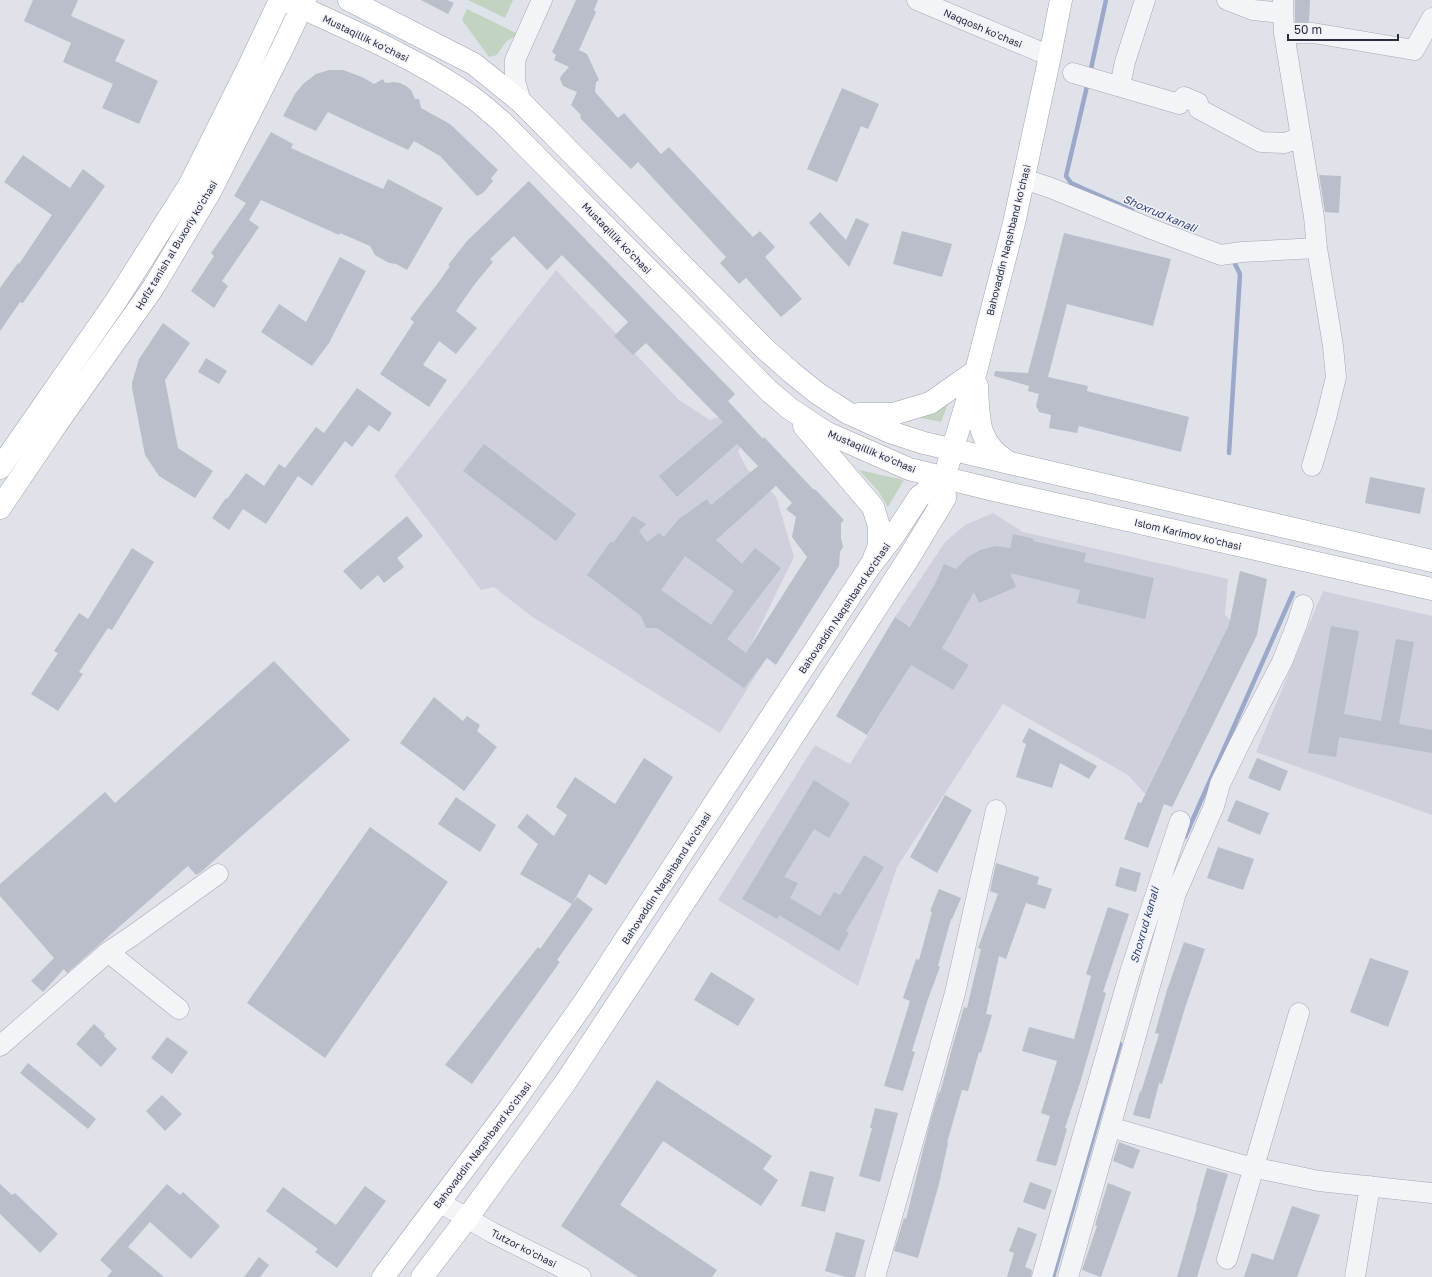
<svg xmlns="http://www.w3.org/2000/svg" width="1432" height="1277" font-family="'Golos Text',sans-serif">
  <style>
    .built { fill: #ced1dc }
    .green { fill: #c2d4c1 }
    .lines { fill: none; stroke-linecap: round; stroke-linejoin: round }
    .stream { stroke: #9ba8ca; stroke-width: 4.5 }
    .building { fill: #babdca; fill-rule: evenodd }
    .minor-casing { stroke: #a5a8b4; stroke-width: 21 }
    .major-casing { stroke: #9fa4b6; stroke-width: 23 }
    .minor { stroke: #f3f4f8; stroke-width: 20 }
    .major { stroke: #fff; stroke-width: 22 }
    .labels { text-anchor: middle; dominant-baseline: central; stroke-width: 3; stroke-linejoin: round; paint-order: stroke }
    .street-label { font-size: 10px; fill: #282d41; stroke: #f0f2f7 }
    .water-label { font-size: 11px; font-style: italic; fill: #324376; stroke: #f0f2f7 }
  </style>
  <rect width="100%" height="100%" fill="#e0e2ea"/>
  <path class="built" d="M556,270L679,400L710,420L736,410L754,429L738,451L747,469L776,496L794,557L750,647L762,665L720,733L531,616L494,587L481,590L394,476Z
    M993,513L1023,532L1228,579L1225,615L1253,642L1172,807L1146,795L1128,775L1003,704L897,867L858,986L718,900L815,745L850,764L911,665L953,690L969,665L910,629L911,627L895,617L945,542L965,525Z
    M1323,591L1432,616V815L1256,752Z"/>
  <path class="green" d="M468,0H513L505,18Z
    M467,9L518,34L506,42L497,55L489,57L462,20Z
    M949,401L941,422L916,417Z
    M859,470L904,480L888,507L878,491Z"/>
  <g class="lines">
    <path class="stream" d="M1090,73L1106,0
      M1088,82L1066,176L1071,183L1082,188L1132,210
      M1229,453L1240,274L1232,258
      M1185,837L1293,593
      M1053,1277L1120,1044"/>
  </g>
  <path class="building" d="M33,0H78L71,16L125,40L115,61L158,81L139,124L102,108L113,84L63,62L71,43L24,21Z
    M421,0H447L454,3L448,14Z
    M576,0H598L594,10L596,12L579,50L587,54L599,80L596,82L595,92L618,118L624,113L661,154L669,147L753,237L760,231L775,247L765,257L802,299L781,317L746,278L739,284L720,263L726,257L638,162L631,169L580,118L581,115L571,105L577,92L563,86L560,79L561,76L569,67L554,60L556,55L552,52Z
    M1295,0H1310L1309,22H1295Z
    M329,70H343L362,77L374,84L383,79L385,83L394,82L400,83L406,86L411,90L415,99H419L421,108L450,124L498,170L491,178L493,181L483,193L477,196L440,156L414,141L408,150L328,112L316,131L283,116L295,94L303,84L316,74Z
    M842,88L879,104L868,129L861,126L837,182L807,169Z
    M271,132L293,144L291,148L383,189L388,179L443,208L407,270L396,264L389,263L375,255L370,246L340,233L339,235L261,200L249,220L259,227L222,281L228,286L214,308L191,291L214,256L211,253L246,203L234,196Z
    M23,155L70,188L83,169L105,186L23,303L20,302L0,331V288L18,263L19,264L52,215L4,182Z
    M1319,175L1341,176L1339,213L1325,212Z
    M529,181L735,394L728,401L763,439L764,437L813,489L816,490L844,520L841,523V538L843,547L840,552L839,566L776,665L767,658L744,688L657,628H646L641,616L587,575L611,541L613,543L633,516L646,524L639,531L647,542L659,533L664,537L679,519L707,499L711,505L758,466L737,444L677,497L659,476L723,422L646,343L633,355L614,336L628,322L562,255L547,270L514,236L490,259L493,262L474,285L456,311L477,328L456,354L439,341L423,365L447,380L429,407L380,374L414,322L410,319L438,283L450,266L448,265L467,241ZM776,486L792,503L786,509L796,517L792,537L807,557L746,653L727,639L781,568L755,548L742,564L716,540ZM685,556L734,591L711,625L661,590Z
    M820,212L846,240L856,218L869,224L849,267L809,223Z
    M902,231L952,244L942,277L893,264Z
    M1064,233L1171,259L1153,326L1067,304L1048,377L1088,386L1087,391L1189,417L1181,452L1079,426L1077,433L1049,428L1051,415L1039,412L1036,406L1039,394L1028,391L1029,386L994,376L995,371L1028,373L1042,320Z
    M340,257L366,271L329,343L312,366L261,332L279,304L306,322Z
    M163,323L190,343L165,380L178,448L213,471L195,498L159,476L145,455L132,388V383L139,359Z
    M206,358L227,371L219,384L198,372Z
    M357,388L392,413L379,432L369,425L352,447L345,441L312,486L298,476L266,524L243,509L229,530L212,518L226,498L227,499L246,473L264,486L279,464L285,468L316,427L324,433Z
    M484,444L576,514L556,541L463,471Z
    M1370,477L1425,488L1420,514L1365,503Z
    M407,516L423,536L397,558L404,567L384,583L378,575L361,590L343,571Z
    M1013,534L1034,539L1033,541L1086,553L1084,562L1154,578L1145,619L1077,603L1080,590L1010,573L1016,587L979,603L974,592L942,648L969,665L953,690L911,665L867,735L836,716L895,617L910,627L935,584L944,564L956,569L968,557L980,550L996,546L1010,548Z
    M132,548L154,562L112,630L108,628L79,672L83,674L58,711L31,694L58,653L54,651L79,613L88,619Z
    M1240,571L1267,579L1257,635L1172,807L1164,804L1148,848L1124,839L1138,802L1141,803L1229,625Z
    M1331,626L1359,631L1344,714L1381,721L1396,639L1414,642L1399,724L1432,730V753L1339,737L1336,757L1308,753Z
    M274,661L350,740L201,872L196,875L188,866L67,973L64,969L43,992L31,981L54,958L0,896V884L105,792L115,803Z
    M434,697L463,721L467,716L480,725L477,731L497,747L464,791L400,743Z
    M1029,728L1097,766L1089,779L1060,763L1052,788L1016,777L1026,744L1022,742Z
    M644,758L673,777L606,885L589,874L572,904L520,874L538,844L517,827L527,814L554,836L567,815L556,807L575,777L615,804Z
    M1257,758L1288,771L1280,791L1248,778Z
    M814,780L850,803L829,838L814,829L784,877L798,883L790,898L820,916L834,892L840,895L864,855L884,867L846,931L849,933L839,951L779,915L777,919L742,899Z
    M945,795L972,810L937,873L910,857Z
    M456,797L496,825L480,852L438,824Z
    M1236,800L1269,813L1260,835L1227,821Z
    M370,827L448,882L325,1058L247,1003Z
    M1218,847L1254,859L1243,890L1207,878Z
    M996,863L1039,877L1037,884L1052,889L1045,909L1026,903L1006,959L999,956L986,1014L992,1015L981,1053L979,1052L968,1091L962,1090L947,1143H948L939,1184L918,1258L894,1251L904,1218L906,1219L930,1122L939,1092L940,1093L954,1041L964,1007L967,1008L981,949L978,948L998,894L990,891Z
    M1120,867L1141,873L1136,892L1115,886Z
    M939,889L961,898L952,919H951L938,966L940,967L928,999L912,1051L915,1052L903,1091L884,1086L910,1001L903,998L916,959L919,960L932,912L930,911Z
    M577,897L593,909L557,960L560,962L472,1084L445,1065L538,947L540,949Z
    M1108,907L1129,914L1103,992L1106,993L1080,1083L1065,1128L1067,1129L1056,1166L1036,1161L1050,1116L1041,1113L1057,1061L1022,1051L1029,1027L1074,1039L1091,976L1086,974Z
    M1184,942L1205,949L1185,1008L1162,1084L1159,1083L1150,1119L1133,1115L1140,1091L1141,1092L1159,1034L1155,1033L1167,990Z
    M1370,958L1409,971L1388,1027L1350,1012Z
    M711,972L755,999L738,1026L694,1000Z
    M94,1024L105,1034L104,1036L117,1049L101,1067L76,1044Z
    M167,1037L188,1052L172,1074L151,1058Z
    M28,1063L96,1119L88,1129L20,1073Z
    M657,1080L772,1156L763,1169L778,1180L761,1206L663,1141L620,1205L717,1270L712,1277H638L561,1226Z
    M162,1095L182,1114L165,1131L146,1111Z
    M875,1108L898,1113L880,1182L859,1176L872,1128H870Z
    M1119,1142L1140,1150L1133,1169L1113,1161Z
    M1207,1168L1228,1174L1197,1277H1177L1197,1207H1196Z
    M810,1171L834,1177L825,1212L801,1206Z
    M1030,1182L1052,1190L1045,1210L1023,1202Z
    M1108,1183L1131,1192L1101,1277L1082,1270L1097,1226L1095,1225Z
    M0,1184L12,1195L15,1193L58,1234L40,1253L0,1214Z
    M167,1184L180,1195L183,1192L220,1226L191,1259L150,1222L128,1247L164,1277H107L112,1271L100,1260Z
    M365,1186L386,1201L337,1268L315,1252L318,1249L266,1211L283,1187L336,1225Z
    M1292,1206L1320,1215L1297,1277H1244L1252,1253L1273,1260Z
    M1018,1227L1037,1234L1025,1267L1032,1270L1031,1277H1007L1014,1253L1009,1251Z
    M836,1232L865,1240L855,1277H846L825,1271Z
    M259,1257L269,1265L260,1277H244Z"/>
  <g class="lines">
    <defs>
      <path id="minor" d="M917,0L1050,56
        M1227,0L1253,10L1283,13
        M1283,0L1284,33L1314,217L1317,248L1333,346L1336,377L1326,418L1312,466
        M1284,33H1313L1414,50L1432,18
        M1073,73L1179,104L1184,97L1198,103L1199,109L1261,142L1285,143L1301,137
        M1120,86L1125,62L1145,0
        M521,102L515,81V60L542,0
        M1024,179L1051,188L1154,230L1221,255L1242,252L1317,248
        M108,952L132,936L218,874
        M0,1046L108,952L179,1009
        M1110,1127L1242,1165L1319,1181L1432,1193
        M439,1202L493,1233L581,1277
        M1227,1259L1299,1013
        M875,1277L955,993L996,810
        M1042,1277L1130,972L1180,821
        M1068,1277L1176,893L1214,806L1220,784L1240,743L1282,662L1297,624L1303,605
        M1355,1277L1370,1186"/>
      <path id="major" d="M285,0C348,29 412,56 469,95C481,103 491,113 502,122L769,391L789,408L825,432L909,469L994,490L1432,589
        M349,0L474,64L521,102L765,349L791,372L817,393L848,413L890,432L924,443L1432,561
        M977,386C979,419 976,442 1008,462
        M859,414H893L930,403L976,371
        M804,426L873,507L879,526V546L874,558
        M0,468L116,301L190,184L248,68L280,0
        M0,508L56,425L153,288L210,192L282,49L305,0
        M383,1277L511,1106L585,1001L870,566L894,535L919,497L944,478
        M422,1277L468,1217L565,1083L768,775L908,559L945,498L944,478L976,371L1014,223L1050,56L1061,0"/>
    </defs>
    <use href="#minor" class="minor-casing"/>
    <use href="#major" class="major-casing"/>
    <use href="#minor" class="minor"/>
    <use href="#major" class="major"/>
  </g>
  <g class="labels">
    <g class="street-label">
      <text transform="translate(983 28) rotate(23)">Naqqosh ko'chasi</text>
      <text transform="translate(366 38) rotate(26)">Mustaqillik ko'chasi</text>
      <text transform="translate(617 238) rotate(46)">Mustaqillik ko'chasi</text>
      <text transform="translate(1008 240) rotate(-76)">Bahovaddin Naqshband ko'chasi</text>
      <text transform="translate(176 245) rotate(-59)">Hofiz tanish al Buxoriy ko'chasi</text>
      <text transform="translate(872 451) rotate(23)">Mustaqillik ko'chasi</text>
      <text transform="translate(1188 534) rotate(13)">Islom Karimov ko'chasi</text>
      <text transform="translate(844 608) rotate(-56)">Bahovaddin Naqshband ko'chasi</text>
      <text transform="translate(666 878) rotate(-57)">Bahovaddin Naqshband ko'chasi</text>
      <text transform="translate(482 1145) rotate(-53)">Bahovaddin Naqshband ko'chasi</text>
      <text transform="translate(524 1248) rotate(27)">Tutzor ko'chasi</text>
    </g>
    <g class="water-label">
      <text transform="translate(1160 213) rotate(23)">Shoxrud kanali</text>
      <text transform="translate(1144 925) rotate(-74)">Shoxrud kanali</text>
    </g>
  </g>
  <path d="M1288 34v6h110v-6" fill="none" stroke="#282d41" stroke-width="2"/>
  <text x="1294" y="34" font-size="12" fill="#282d41" stroke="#f0f2f7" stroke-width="3" paint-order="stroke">50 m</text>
</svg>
